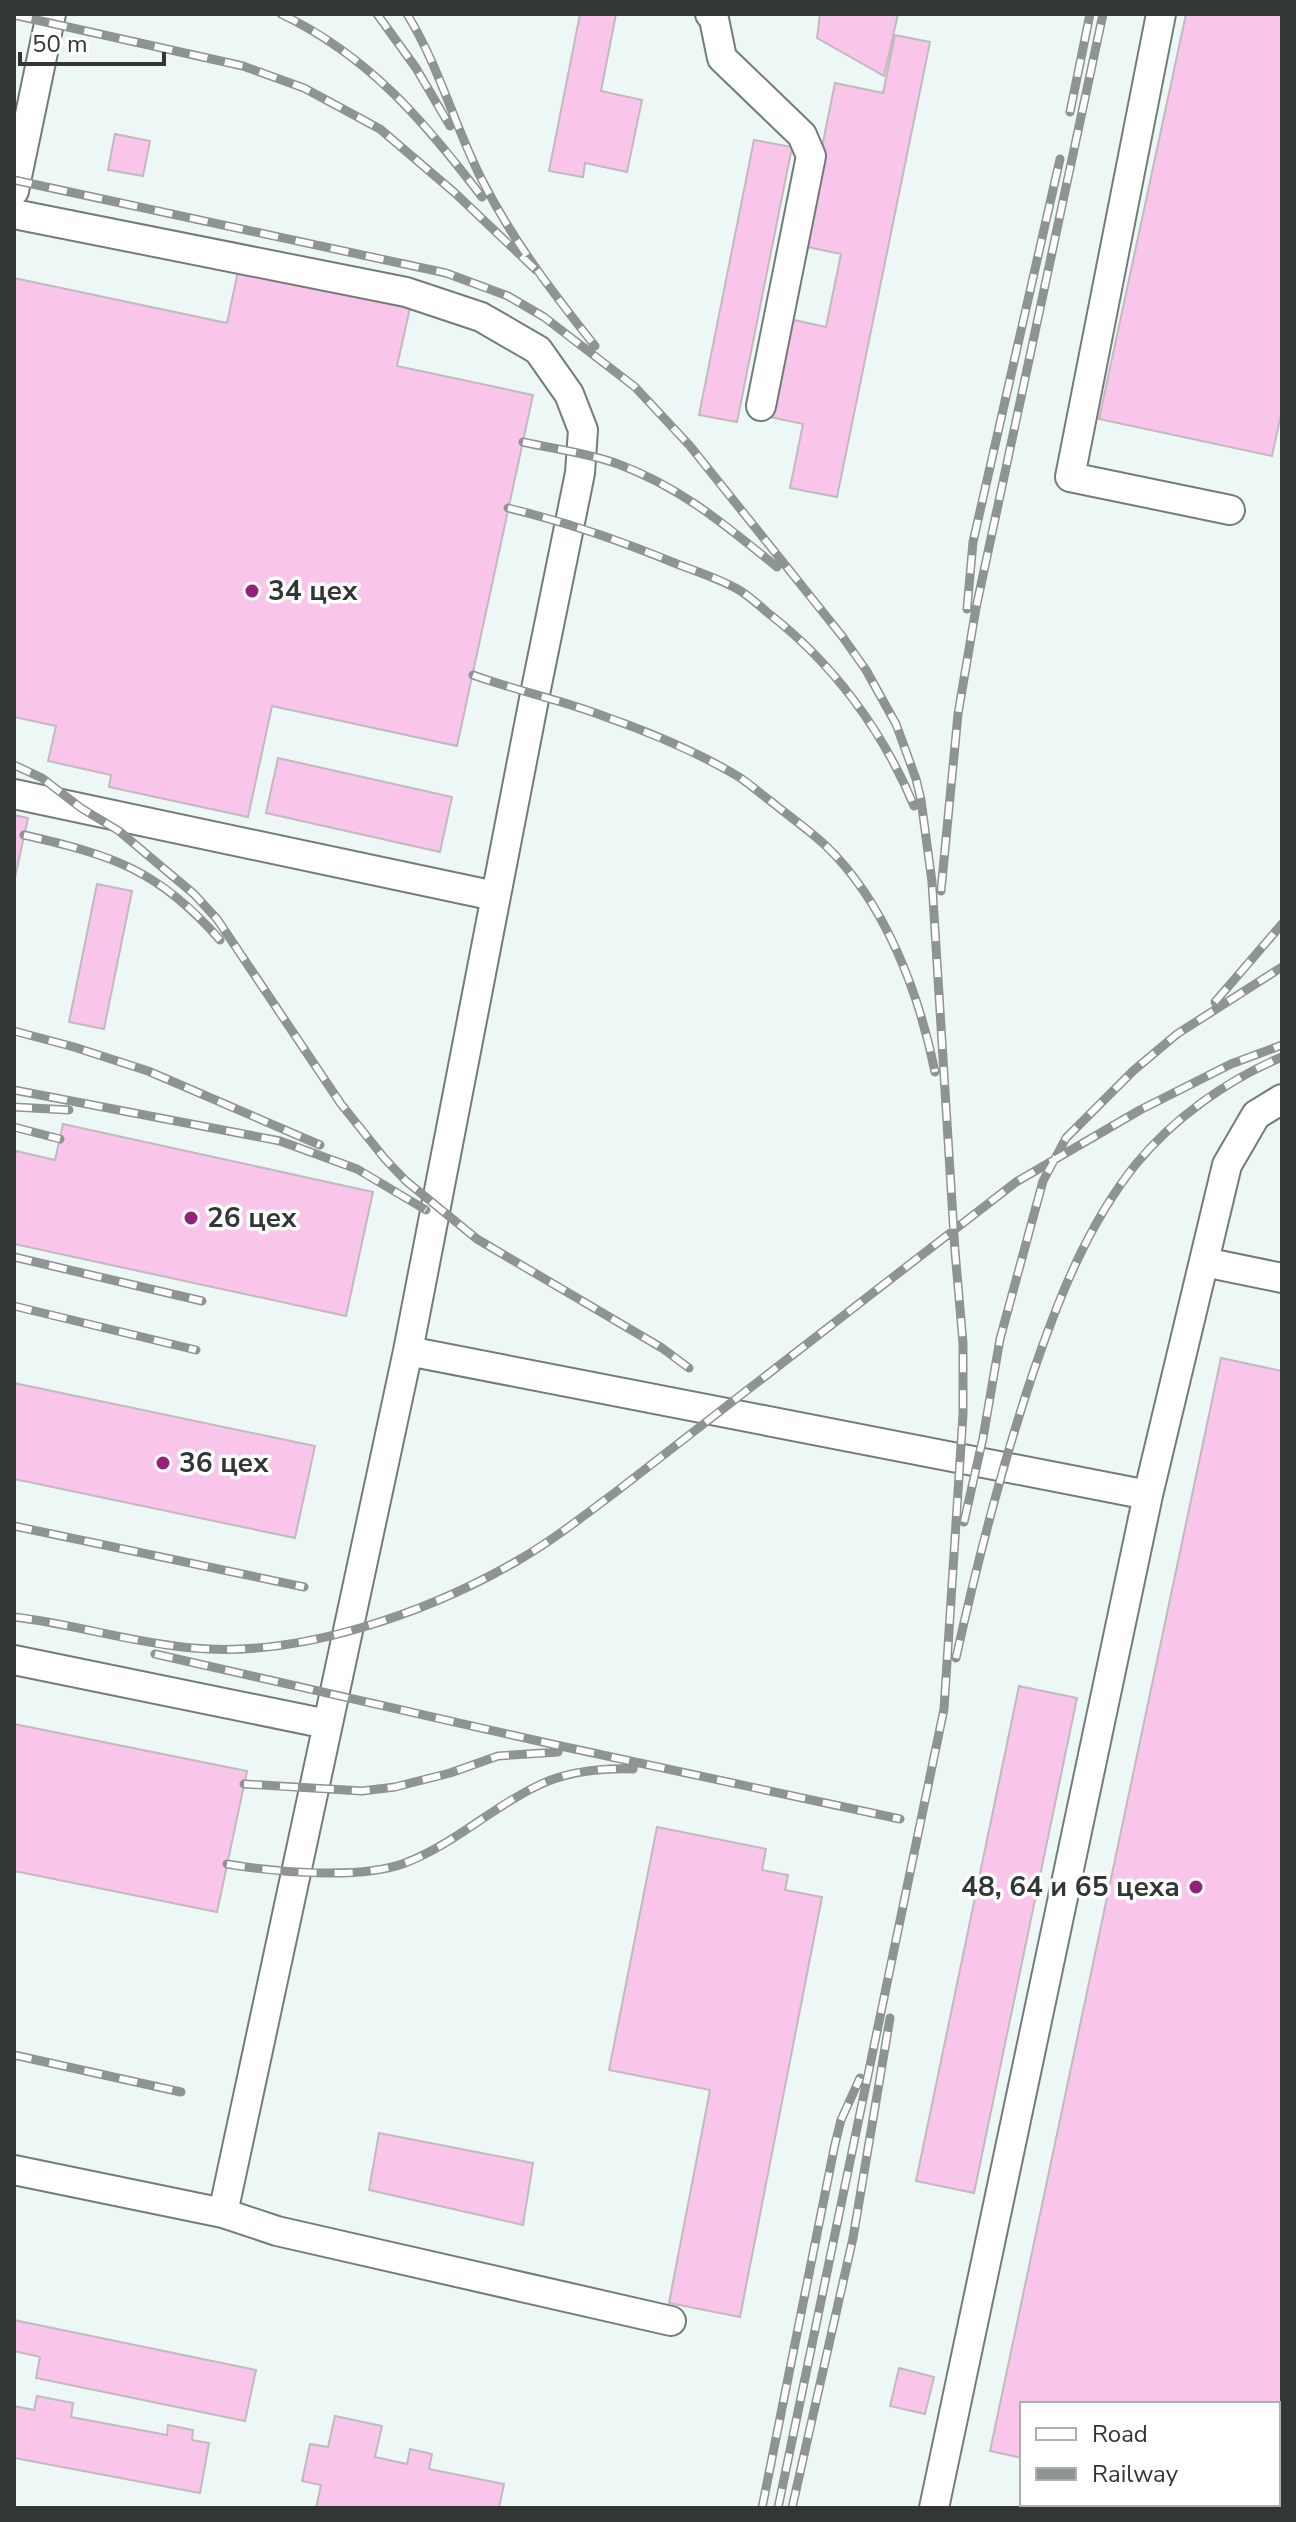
<svg xmlns="http://www.w3.org/2000/svg" width="1296" height="2522" font-family="'Nunito Sans',sans-serif">
  <style>
    .building { fill: #f9c5ea; stroke: #c1babf; stroke-width: 2 }
    .lines { fill: none; stroke-linecap: round; stroke-linejoin: round }
    .minor-casing { stroke: #737c7b; stroke-width: 32 }
    .minor { stroke: #fff; stroke-width: 28 }
    .rail-casing { stroke: #8d9492; stroke-width: 9 }
    .rail { stroke: #fff; stroke-width: 6; stroke-dasharray: 18; stroke-linecap: butt }
    .poi-dot { fill: #94207e; stroke: #fff; stroke-width: 3 }
    .labels { text-anchor: middle; dominant-baseline: central; stroke-width: 7; stroke-linejoin: round; paint-order: stroke }
    .poi-label { font-size: 28px; font-weight: bold; fill: #323635; stroke: #fff; text-anchor: start }
  </style>
  <rect width="100%" height="100%" fill="#edf7f5"/>
  <path class="building" d="M580,14H616L601,91L642,100L627,172L585,163L583,177L549,171Z
    M820,14H898L884,76L817,38Z
    M1186,14H1282V410L1272,456L1099,419Z
    M895,35L930,42L837,497L790,488L803,424L765,416L785,318L826,327L841,254L802,246L835,83L883,93Z
    M115,134L150,141L143,176L108,170Z
    M754,140L792,147L737,422L699,415Z
    M238,271L410,308L397,366L533,395L457,746L272,706L248,817L109,787L111,775L48,761L56,726L14,717V278L227,323Z
    M278,758L452,797L440,852L266,813Z
    M14,815L28,818L14,882Z
    M97,884L132,891L104,1029L69,1022Z
    M63,1124L373,1192L346,1316L14,1244V1161L16,1151L55,1160Z
    M1221,1358L1282,1371V2508H1227V2504H1278V2404H1022V2458L990,2451Z
    M14,1383L315,1446L295,1538L14,1479Z
    M1019,1686L1077,1698L974,2193L916,2181Z
    M14,1724L247,1771L217,1912L14,1871Z
    M657,1827L766,1849L762,1870L788,1875L785,1890L822,1897L740,2317L669,2303L710,2090L609,2070Z
    M379,2133L533,2163L523,2225L369,2190Z
    M14,2320L256,2370L245,2421L36,2378L40,2357L14,2351Z
    M899,2368L934,2377L925,2414L890,2406Z
    M37,2396L73,2403L71,2417L167,2435L168,2425L193,2430L192,2440L209,2443L200,2493L14,2458V2406L34,2410Z
    M335,2416L382,2426L375,2457L407,2464L410,2449L432,2454L429,2469L504,2484L499,2508H316L321,2485L302,2481L310,2444L328,2447Z"/>
  <g class="lines">
    <defs>
      <path id="minor" d="M710,14L714,19L722,58L802,135L811,156L761,406
        M1161,14L1070,477L1230,510
        M14,191L51,14
        M14,214L406,292L481,317L538,350L569,394L583,430L580,473L535,694L408,1351L223,2213L14,2170
        M14,794L495,896
        M1204,1262L1282,1278
        M408,1351L1148,1495
        M14,1660L327,1724
        M223,2213L277,2231L671,2321
        M934,2508L1148,1495L1227,1165L1256,1115L1282,1099"/>
    </defs>
    <use href="#minor" class="minor-casing"/>
    <use href="#minor" class="minor"/>
    <defs>
      <path id="rail" d="M281,14C369,56 424,121 482,197
        M377,14L416,68L450,126
        M407,14C440,68 454,125 482,180C513,241 553,293 595,346
        M14,15L243,66L304,88L380,129L455,193L536,270
        M1070,112L1090,14
        M14,180L446,273L508,296L544,317L635,387L690,446L842,636L866,670L896,724L916,779L921,800L932,882L955,1251L963,1343V1414L944,1709L778,2508
        M523,442C554,449 588,453 618,464C682,488 725,525 777,567
        M508,508C566,522 622,541 677,564C698,572 720,579 739,590C749,596 759,605 768,613C833,663 883,731 914,806
        M967,609L973,542L1060,159
        M473,675C517,691 562,700 606,717C649,732 701,754 739,777C751,785 762,795 773,803C790,817 809,830 825,845C885,902 919,993 935,1072
        M14,765L42,778L81,808L119,831L194,894L217,919L341,1104L385,1159L406,1181L477,1239L662,1348L689,1368
        M24,835C112,855 159,870 220,940
        M941,891L958,714L976,608L1103,14
        M1215,1002L1282,924
        M14,1031L74,1047L148,1071L320,1145
        M14,1090L280,1141L357,1169L426,1210
        M14,1107L69,1110
        M14,1127L60,1139
        M14,1257L202,1301
        M14,1306L196,1350
        M964,1522L983,1438L1000,1339L1043,1181L1066,1138L1133,1071L1177,1034L1282,967
        M14,1526L304,1587
        M14,1617C74,1624 133,1643 193,1648C299,1658 427,1613 517,1561C553,1540 585,1515 617,1491L1016,1182L1140,1110L1231,1064L1282,1045
        M155,1654L556,1745L900,1819
        M956,1658C977,1563 1001,1469 1032,1376C1057,1302 1087,1225 1136,1164C1174,1118 1227,1080 1282,1057
        M244,1784L362,1791L395,1787L450,1773L498,1756L558,1752
        M227,1864C274,1872 360,1880 405,1863C453,1845 491,1808 537,1786C567,1771 600,1768 633,1769
        M14,2055L181,2092
        M762,2508L835,2144L841,2120L860,2078
        M792,2508L853,2238L890,2018
        M1030,2508V2504
        M1115,2508L1116,2504
        M1213,2508L1214,2504"/>
    </defs>
    <use href="#rail" class="rail-casing"/>
    <use href="#rail" class="rail"/>
  </g>
  <g class="poi-dot">
    <circle cx="252" cy="591" r="8"/>
    <circle cx="191" cy="1218" r="8"/>
    <circle cx="163" cy="1463" r="8"/>
    <circle cx="1196" cy="1887" r="8"/>
  </g>
  <g class="labels">
    <g class="poi-label">
      <text x="268" y="591">34 цех</text>
      <text x="207" y="1218">26 цех</text>
      <text x="179" y="1463">36 цех</text>
      <text x="1180" y="1887" text-anchor="end">48, 64 и 65 цеха</text>
    </g>
  </g>
  <rect width="1296" height="2522" fill="none" stroke="#323635" stroke-width="32"/>
  <rect x="1020" y="2402" width="260" height="104" fill="#ffffff" stroke="#adafae" stroke-width="2"/>
  <rect x="1036" y="2428" width="40" height="12" fill="#ffffff" stroke="#adafae" stroke-width="2"/>
  <text x="1092" y="2442" font-size="24" fill="#323635">Road</text>
  <rect x="1036" y="2468" width="40" height="12" fill="#8d9492" stroke="#adafae" stroke-width="2"/>
  <text x="1092" y="2482" font-size="24" fill="#323635">Railway</text>
  <path d="M20 52v12h144v-12" fill="none" stroke="#323635" stroke-width="4"/>
  <text x="32" y="52" font-size="24" fill="#323635" stroke="#ffffff" stroke-width="6" paint-order="stroke">50 m</text>
</svg>
